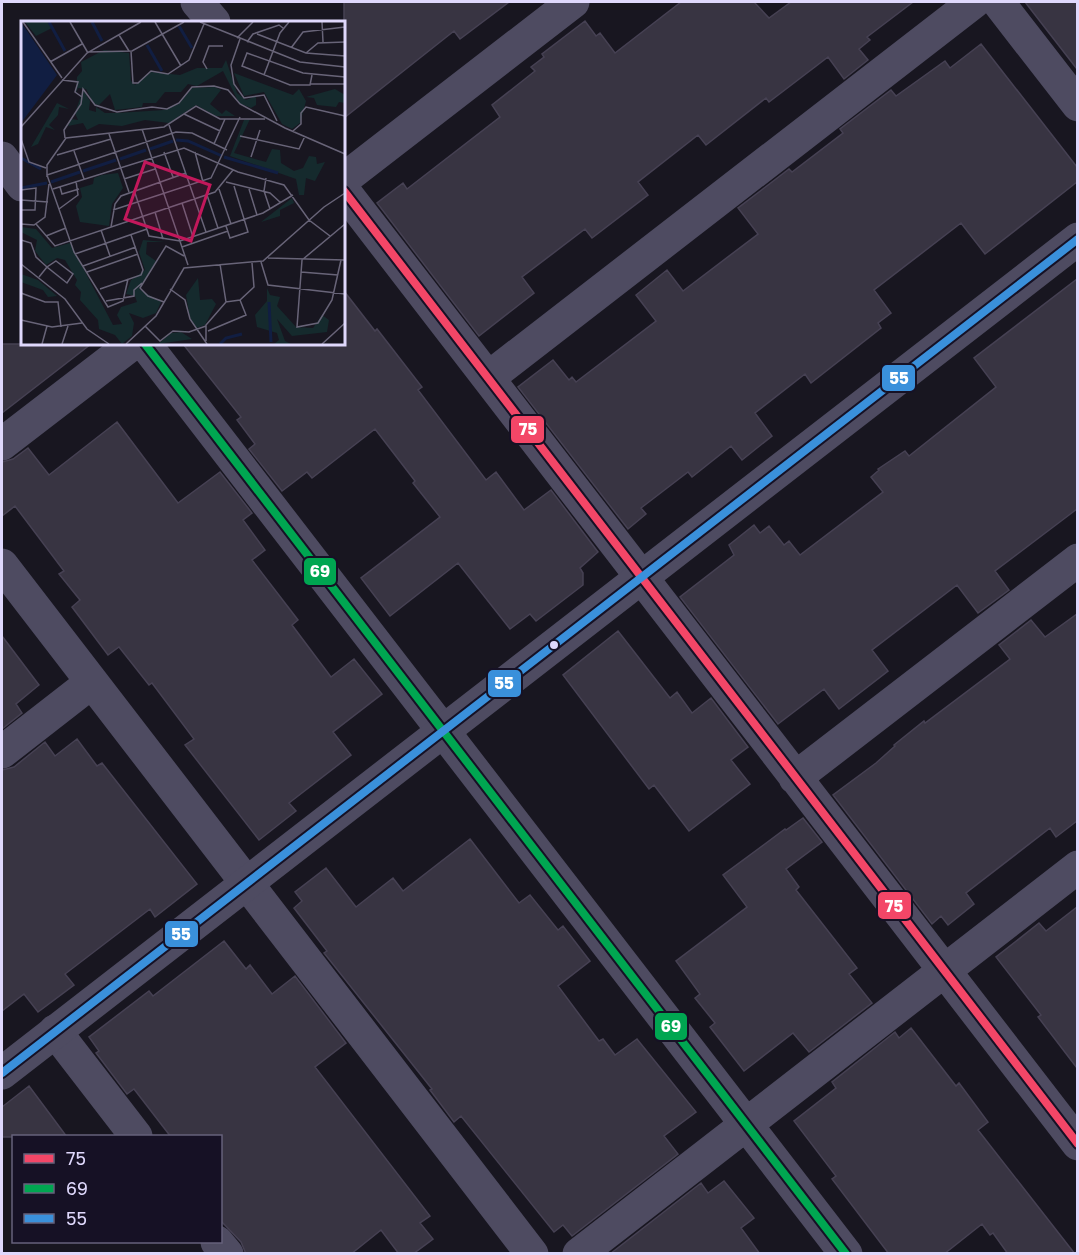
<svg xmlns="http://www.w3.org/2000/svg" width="1079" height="1255" font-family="'Golos Text',sans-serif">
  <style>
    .building { fill: #383442; stroke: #464153; stroke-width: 1.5 }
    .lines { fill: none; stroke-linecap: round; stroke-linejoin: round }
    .minor { stroke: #4e4b61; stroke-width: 33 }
    .tertiary { stroke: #4e4b61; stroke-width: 33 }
    .bus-1-casing { stroke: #161125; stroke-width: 12 }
    .bus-2-casing { stroke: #161125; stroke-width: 12 }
    .bus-3-casing { stroke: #161125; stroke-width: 12 }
    .bus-1 { stroke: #f34667; stroke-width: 8 }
    .bus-2 { stroke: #00a651; stroke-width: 8 }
    .bus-3 { stroke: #3a90db; stroke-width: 8 }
    .bus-dot { fill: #dfd8fc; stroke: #161125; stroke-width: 2 }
    .inset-river { fill: none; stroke: #111e42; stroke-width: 3 }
    .inset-road { fill: none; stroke: #686478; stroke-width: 1.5 }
    .view { fill: #c2185b; fill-opacity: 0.15; stroke: #c2185b; stroke-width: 3 }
    .inset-edge { fill: none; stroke: #dfd8fc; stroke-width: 3 }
    .line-badge { stroke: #161125; stroke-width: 2 }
    .badge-label { font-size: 16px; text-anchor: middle; font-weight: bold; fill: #fff }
  </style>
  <rect width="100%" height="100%" fill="#181620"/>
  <path class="building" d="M344,2H509L460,39L454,31L344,118Z
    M681,2H754L769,18L791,2H913L867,37L870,40L859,49L868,60L844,79L828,57L769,102L766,98L706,145L698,135L638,182L648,195L592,238L585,229L522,277L534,293L479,336L377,203L403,183L407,189L500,117L492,105L535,71L531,67L544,57L542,54L585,21L596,36L600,33L615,53Z
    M1025,2H1077V69Z
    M981,44L1077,167V182L985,254L961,223L874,290L891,313L878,323L881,328L811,383L805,374L755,413L772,436L742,460L731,446L692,477L688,472L641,508L646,514L628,529L518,387L553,360L569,380L572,377L576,382L656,321L636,295L667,270L683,291L758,234L738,208L789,169L792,172L843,133L840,129L891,90L896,96L945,61L950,68Z
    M1077,279V509L995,571L1009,590L978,613L957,585L872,650L888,671L839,709L824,689L778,724L680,597L734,555L729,545L754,525L760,533L769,526L784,545L789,541L800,555L883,492L871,477L879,470L878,469L905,451L909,456L996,387L974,358Z
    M344,291L375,331L377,329L422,387L418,390L486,480L496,472L524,510L551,490L598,552L580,568L583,573V585L536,621L530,614L510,629L458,563L390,616L361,578L440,517L413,483L415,481L375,429L312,478L307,472L282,491L249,449L255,444L237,420L241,417L183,344H344Z
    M2,344H91L2,413Z
    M117,422L178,503L220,472L252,513L243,520L265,550L252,560L298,620L292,625L331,677L354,659L382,694L333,732L351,755L289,803L296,811L259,840L185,745L194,739L152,683L149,685L119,647L108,655L72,607L80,600L59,574L64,571L15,506L2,516V462L13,459L28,448L49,475Z
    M1077,614V821L1056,837L1050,828L966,893L974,904L948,925L941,916L932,924L833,795L876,763L895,746L894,745L924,721L925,723L1010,659L999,645L1031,620L1045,637Z
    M618,631L670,698L677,692L692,713L711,698L748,747L731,760L750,784L689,831L654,785L649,789L563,675Z
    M2,636L39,685L16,704L22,713L2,729Z
    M77,739L97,766L102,763L197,884L155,917L150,909L65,974L74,985L38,1012L24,994L2,1011V770L14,767L45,742L55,756Z
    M803,818L822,842L786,869L799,887L796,890L857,968L849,974L872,1003L809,1052L793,1033L744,1071L710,1027L715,1023L695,998L700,994L676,961L747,907L723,875L785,829L786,830Z
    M470,839L519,903L530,895L558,930L563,926L590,961L558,986L599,1041L603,1039L615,1055L637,1039L696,1112L664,1136L678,1154L572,1236L563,1225L554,1232L461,1116L454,1122L430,1090L432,1089L324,953L327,951L294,908L302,901L295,892L326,868L356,907L393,878L403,891Z
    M1077,907V1068L1038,1017L1041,1015L996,957L1039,923L1046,931Z
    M224,941L246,969L250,965L272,994L295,976L346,1043L315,1067L430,1216L420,1223L433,1239L413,1254H399L381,1230L351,1254H246L241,1242L220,1220V1137H171L134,1089L127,1094L96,1053L99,1051L89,1037L149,991L153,996Z
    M911,1028L956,1086L959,1083L988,1122L978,1130L1075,1254H1008L993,1233L990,1235L982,1224L944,1254H889L832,1179L836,1176L794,1121L836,1088L832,1082L895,1032L899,1038Z
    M29,1086L67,1137H2V1107Z
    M724,1181L754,1218L741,1228L760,1254H610L701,1183L708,1193Z"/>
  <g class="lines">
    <path class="minor" d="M197,2L214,22
      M998,2L1078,105
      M2,158L22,185
      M344,179L573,2
      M344,191L1078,1144
      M145,344L846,1254
      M488,378L974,2
      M2,444L132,344
      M2,565L532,1254
      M2,752L92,682
      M795,778L1078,560
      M55,1031L136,1136
      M217,1242L227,1254
      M579,1254L1078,867"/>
    <path class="tertiary" d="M2,1073L1078,239"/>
    <defs>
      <path id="bus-1" d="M344,191L1078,1144"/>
      <path id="bus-2" d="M145,344L846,1254"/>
      <path id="bus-3" d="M2,1073L1078,239"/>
    </defs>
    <use href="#bus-1" class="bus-1-casing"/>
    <use href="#bus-2" class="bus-2-casing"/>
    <use href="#bus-3" class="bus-3-casing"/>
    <use href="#bus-1" class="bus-1"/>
    <use href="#bus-2" class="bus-2"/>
    <use href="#bus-3" class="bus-3"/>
  </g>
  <circle class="bus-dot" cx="554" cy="645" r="5"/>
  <g transform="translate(21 21)">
    <rect width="324" height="324" fill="#181620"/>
    <path d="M4,1H27L31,7L15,15ZM83,29L108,32L110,60L114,64L130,51L159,54L176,47H201L205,39L216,72L225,79L235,75V84L230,87L218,82L202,50L176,65L167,63L160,71H144L135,82H122L121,86L94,89L89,73L78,84L73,83L65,68L57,67L55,72L56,56L61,50L60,41ZM213,52L272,74L278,68L285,80L279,102L271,108L261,103L243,71L223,75ZM194,66L200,69L189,83L201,93L205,89L214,95H195L175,84L148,102L124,99L101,105L78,103L66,109L62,102L47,105L50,98L57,99L54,92L62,69L69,80L68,89L75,91V86L84,92H96L143,89L158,83L171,67ZM314,68L324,74V82L318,81L315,86L296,84L293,77L285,76ZM36,82L48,88L38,86L37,94L28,104L34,109L25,106L17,123L10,126ZM229,98L213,132L245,141L251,128L259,129L260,142L273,150L282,147L288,135L295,136L296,143L304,141L294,160L285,157L283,174H278L275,158L209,135L223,99ZM97,152L102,167L91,183L88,205L59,201L55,185L61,176L59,167L72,163L73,157L81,154ZM271,177L273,182L259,189V195L240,201ZM0,206L15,208L31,227L49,222L92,304L101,303L96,294L100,286L116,281L114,275L105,273L110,259L124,249L118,231L122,219L144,221H126L125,233L135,240L118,268L140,281L135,292L122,297L108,292L113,302L111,315L101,323L94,314L78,308L77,299L59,279L60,271L54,264L56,259L44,239L36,237L25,244L14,230L16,219L0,211ZM0,253L17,259L36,275L27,276L22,269L0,261ZM177,257L179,279L191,278L195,283L184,304L176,307L169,297L165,274ZM246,267L249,274L259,276L256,285L275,306L292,307L301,294L308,299L306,311L271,315L256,298L264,320L270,323H253L258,319L256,312L236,306L234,294L246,280ZM160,311L171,318L137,323L150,312Z" fill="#152a2d"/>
    <path d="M0,1L36,54L0,102Z" fill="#111e42"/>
    <path class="inset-river" d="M28,1L44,30M71,1L81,20M158,5L171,27M126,24L141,50M155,119L167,120L201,135M129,128L152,120M203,136L257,152M0,137L20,148M99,138L125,129M62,150L95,139M30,161L59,151M0,167L26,162M248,281L250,321M199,323L205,317L221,313"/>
    <path class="inset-road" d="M2,1L41,57M49,1L67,32M134,1L160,45M179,1L279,41L324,46M301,1L302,21M236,13L285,32L324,35M98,14L108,30M216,17L232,1M219,18L210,44L213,63L223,77L243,74L256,100M226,21L232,13L258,4L262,7M270,27L282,11L324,6M110,30L112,62H117L130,50L147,53L168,39L183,3M67,31L111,30L163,1M285,32L297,22L324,21M29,41L61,23M186,48L182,41L188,25H202M243,54L259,12L268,1M291,54L289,64H269L221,45L226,32L282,52L324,56M41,59L57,61L54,71L61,76M289,63H324M163,93L199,110M148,104L185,211M0,106L66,32L120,1M121,108L167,244M272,110L280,103V92L285,86L324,95M88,113L108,171M219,115L278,128L284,115M44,117L43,109L60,83L62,68L74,84L96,91L131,86L146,88L158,82L171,66L193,65L207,69L219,83L264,107L324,133M0,118L8,141L25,147M193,123L204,98M53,130L63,158M143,131L152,156M174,131L182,161M36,134L90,118M230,136L239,109M26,156V144L45,117L143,106L175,85L199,98H244M245,157L243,170L249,188M103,158L134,148M205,161L249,172L260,182M39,166L41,173L58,168M32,168L163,127L217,151L263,164L288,199L309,215M198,168L210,203M228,168L236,194M0,169L15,167L14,189H0M113,169L128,215L159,220L242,192L272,174M186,174L197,207M0,179L27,181M161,182L172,216M38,188L57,174L55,160M92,189L190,157L219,96M134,191L142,218M0,203L13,204L24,196L28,163M15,203L34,225L194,171L212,149M205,205L209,217L227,211L213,165M90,206L94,183L100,175L165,152M80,209L89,235M25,215L45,207M0,219L10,222L15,236L26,246L18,256M161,226L207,210M54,233L126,208M247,237L324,239M320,239L311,279L297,302L276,306L281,239L324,203M35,240L52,253L46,262L26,246ZM240,241L247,264L324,273M0,243L44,278L66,308L88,323M199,243L205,281L219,279L233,266L231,242M62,245L115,226M66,251L117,233M280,251L317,254M107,258L102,280L87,286L53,231L26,154L155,111L171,112L206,129M79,268L120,254L122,249L110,214M149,268L164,279L169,298L186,323M0,272L24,281H37L40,306M85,280L113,275V269L121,262M143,281L127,275L119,267L145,225L163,235M0,299L31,306L61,302M124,305L139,320L152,310L168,311L185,305M187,310L225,294L219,279M185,320V304L205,281M21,323L26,305M41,323L47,305M105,323L135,295L163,247L242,240L303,186L324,172M301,323L324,302"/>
    <path class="view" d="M124,141L189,164L170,220L104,198Z"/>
    <rect width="324" height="324" class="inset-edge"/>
  </g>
  <g class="line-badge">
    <rect x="881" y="364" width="35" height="28" rx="6" fill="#3a90db"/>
    <rect x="510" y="415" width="35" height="29" rx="6" fill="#f34667"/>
    <rect x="303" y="557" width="34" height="29" rx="6" fill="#00a651"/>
    <rect x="487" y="669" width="35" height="29" rx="6" fill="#3a90db"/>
    <rect x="877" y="891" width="35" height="29" rx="6" fill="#f34667"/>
    <rect x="164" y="920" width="35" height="28" rx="6" fill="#3a90db"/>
    <rect x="654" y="1012" width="34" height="29" rx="6" fill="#00a651"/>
  </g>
  <g class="badge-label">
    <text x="899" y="384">55</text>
    <text x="528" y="435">75</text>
    <text x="320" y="577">69</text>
    <text x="504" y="689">55</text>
    <text x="894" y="912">75</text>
    <text x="181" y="940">55</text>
    <text x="671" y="1032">69</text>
  </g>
  <rect width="1079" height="1255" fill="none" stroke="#dfd8fc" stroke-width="6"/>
  <rect x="12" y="1135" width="210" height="108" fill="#161125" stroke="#66617b" stroke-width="1.5"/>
  <rect x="24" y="1154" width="30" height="9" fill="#f34667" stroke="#66617b" stroke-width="1.5"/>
  <text x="66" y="1165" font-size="18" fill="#dfd8fc">75</text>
  <rect x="24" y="1184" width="30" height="9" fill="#00a651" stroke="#66617b" stroke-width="1.5"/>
  <text x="66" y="1195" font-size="18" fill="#dfd8fc">69</text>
  <rect x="24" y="1214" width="30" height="9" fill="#3a90db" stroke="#66617b" stroke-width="1.5"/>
  <text x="66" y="1225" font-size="18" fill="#dfd8fc">55</text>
</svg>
